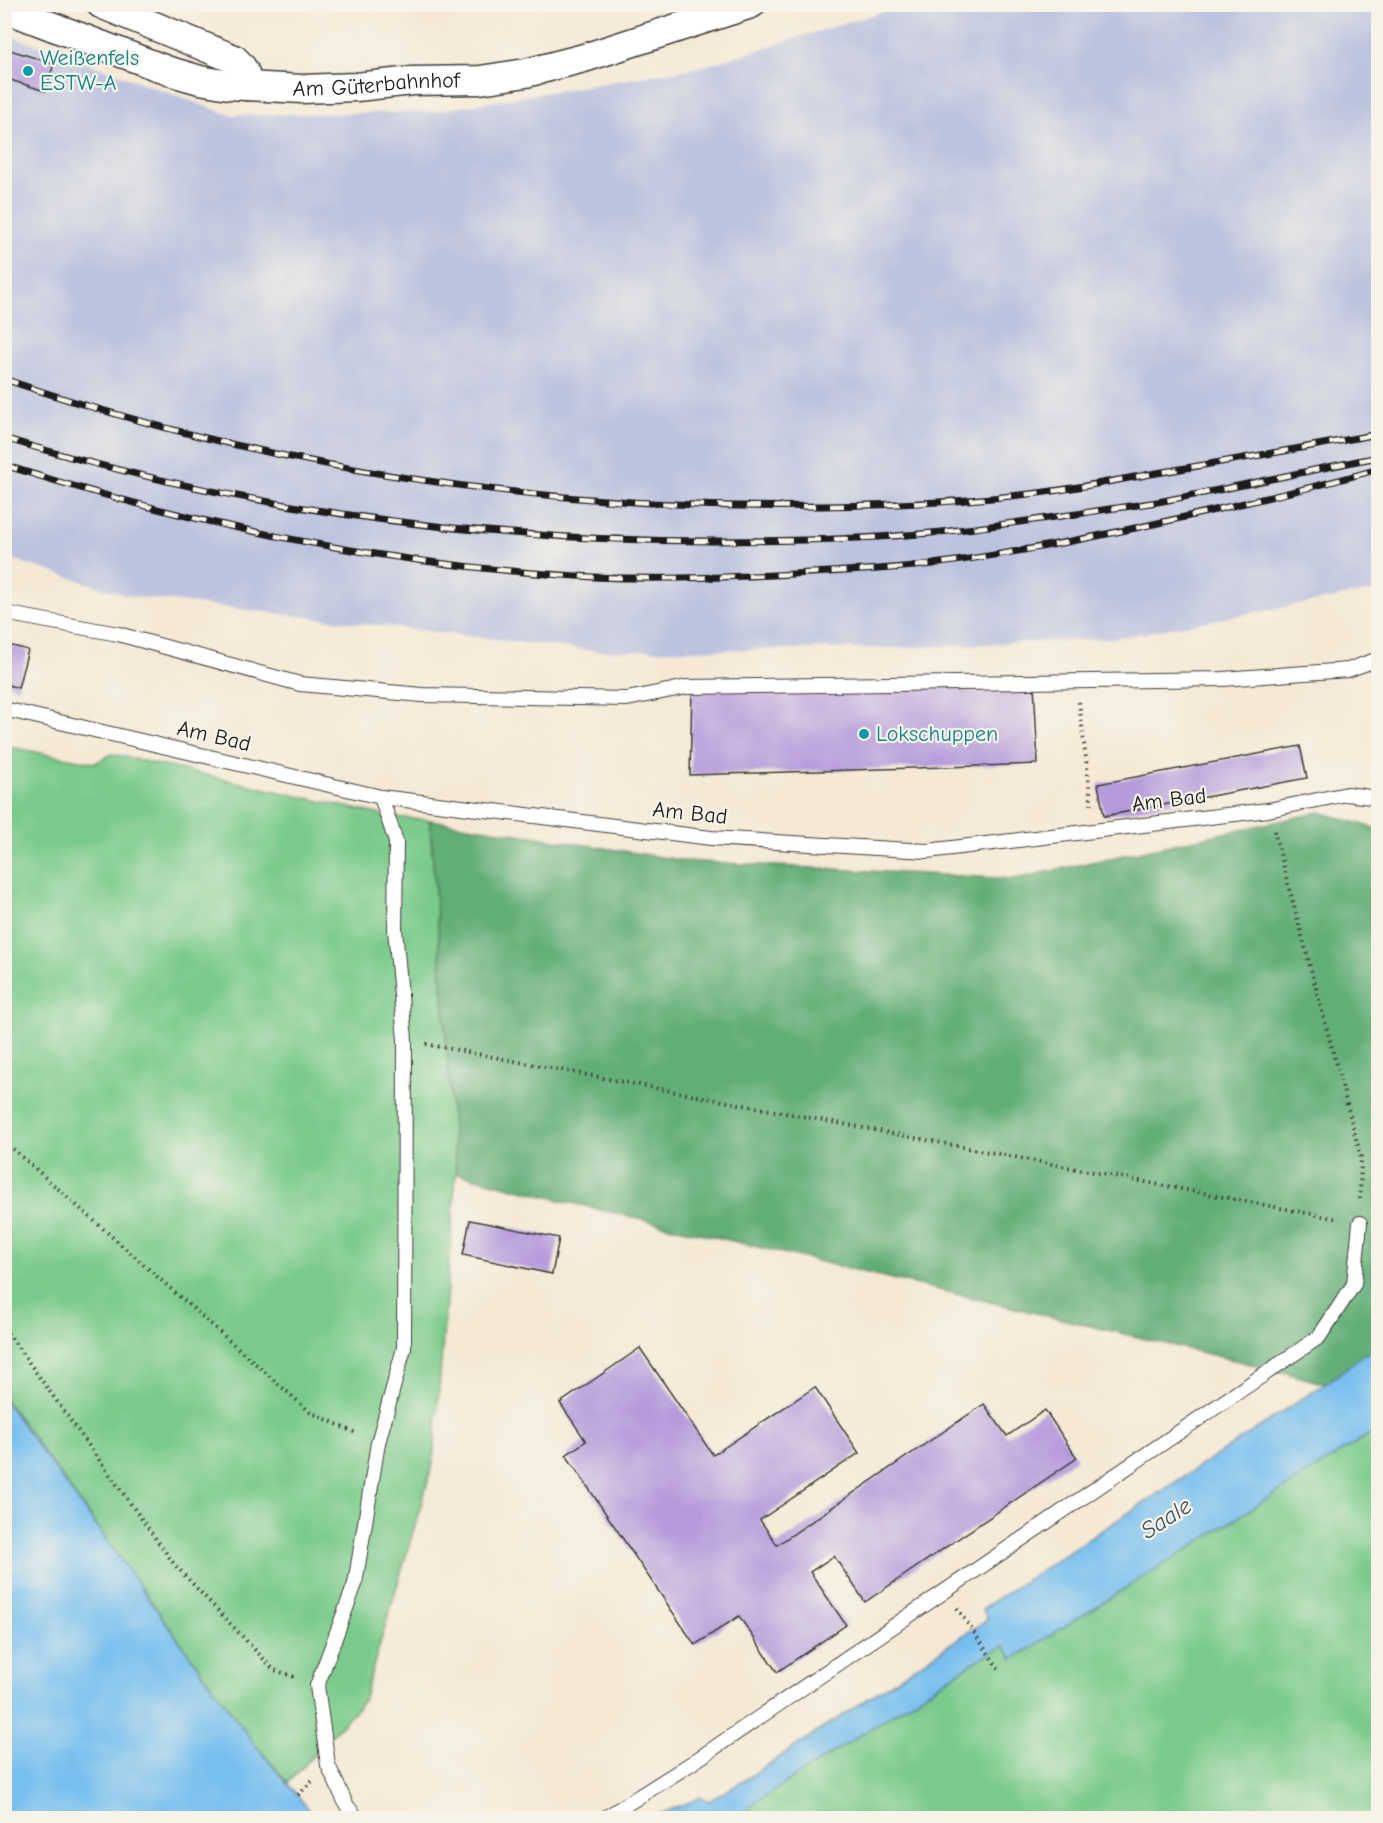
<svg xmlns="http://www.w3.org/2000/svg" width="1383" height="1823" font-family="'Comic Neue',sans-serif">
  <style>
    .industrial { fill: #bcc3de }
    .green { fill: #79ca8b; stroke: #4a7354; stroke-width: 1.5 }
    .forest { fill: #62ae77; stroke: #3f654a; stroke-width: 1.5 }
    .water { fill: #77bfef; stroke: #4a6e86; stroke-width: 1.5 }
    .building { fill: #b69bdc }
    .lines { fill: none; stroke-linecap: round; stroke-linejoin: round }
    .service-casing { stroke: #3d3b38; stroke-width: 16 }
    .minor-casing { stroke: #3d3b38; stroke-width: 31 }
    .path { stroke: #3d3b38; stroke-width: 4; stroke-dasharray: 1.5 4.5; stroke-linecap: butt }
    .service { stroke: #fff; stroke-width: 14 }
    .minor { stroke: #fff; stroke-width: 28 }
    .rail-casing { stroke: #1c1c1c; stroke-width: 7 }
    .rail { stroke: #f7f3e8; stroke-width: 4.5; stroke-dasharray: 14; stroke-linecap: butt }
    .culture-dot { fill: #0f9aa8; stroke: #f7f3e8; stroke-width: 2 }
    .labels { text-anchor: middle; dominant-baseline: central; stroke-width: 4.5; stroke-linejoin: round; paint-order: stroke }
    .culture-label { font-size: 22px; fill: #0d838f; stroke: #f7f3e8; text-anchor: start }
    .street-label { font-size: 22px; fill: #1c1c1c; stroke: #f7f3e8 }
    .water-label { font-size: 24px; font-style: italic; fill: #3c5566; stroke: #f7f3e8 }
  </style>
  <rect width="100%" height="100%" fill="#f7f3e8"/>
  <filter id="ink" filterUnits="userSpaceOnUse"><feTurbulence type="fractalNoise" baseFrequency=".0167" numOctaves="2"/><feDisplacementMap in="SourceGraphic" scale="12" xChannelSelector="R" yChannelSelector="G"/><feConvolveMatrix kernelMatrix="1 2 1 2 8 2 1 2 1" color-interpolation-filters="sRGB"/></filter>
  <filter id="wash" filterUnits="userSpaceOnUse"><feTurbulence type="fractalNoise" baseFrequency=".008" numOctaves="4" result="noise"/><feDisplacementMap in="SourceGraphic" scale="24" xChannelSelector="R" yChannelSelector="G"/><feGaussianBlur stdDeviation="1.35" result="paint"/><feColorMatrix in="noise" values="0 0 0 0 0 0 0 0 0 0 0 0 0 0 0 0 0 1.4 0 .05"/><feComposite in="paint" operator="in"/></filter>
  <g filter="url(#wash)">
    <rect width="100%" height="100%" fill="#f5e9d5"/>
    <path class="industrial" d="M905,5H1378V590L1116,638L901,648L595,651L129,596L5,557L4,33L230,115L430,112L701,67Z"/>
    <path class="green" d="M4,746L95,763L112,754L391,817L430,820L456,1173L433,1464L363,1701L288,1783L252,1741L5,1399Z
      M1378,1429V1818H736L759,1800L969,1665L1004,1645L1014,1658Z"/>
    <path class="forest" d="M1320,812L1378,829V1342L1368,1352L1325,1384L1280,1371L564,1201L456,1173L430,820L686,861L1015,879Z"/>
    <path class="water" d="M1378,1342V1429L1013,1659L1004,1646L969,1665L759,1800L736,1818H650L702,1797L709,1801L745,1780L988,1619L982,1609L1325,1384L1368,1352Z
      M4,1399L252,1741L316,1818H5Z"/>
    <g id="blocks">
      <path class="building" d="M4,48L54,64L45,91L4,78Z
        M5,644L28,650L18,688L5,684Z
        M1034,683L1038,764L690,775L692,690Z
        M1300,746L1307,778L1104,816L1098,784Z
        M470,1220L559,1238L552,1274L463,1255Z
        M640,1348L713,1455L815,1387L859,1453L760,1520L777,1545L984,1404L1007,1436L1045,1410L1077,1458L865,1602L834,1556L810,1572L846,1625L777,1672L739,1616L695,1645L566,1455L586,1441L560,1403Z"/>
    </g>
  </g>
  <g filter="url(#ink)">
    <use href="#blocks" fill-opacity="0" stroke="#3d3b38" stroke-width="1.5"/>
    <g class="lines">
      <defs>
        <path id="service" d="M4,613L118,634L300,684L422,695L627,699L687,687L1222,679L1348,670L1378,659
          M4,709L381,797L711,838L927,851L1268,810L1347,794L1378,798
          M357,1818L347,1806L328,1765L317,1686L355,1584L378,1443L404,1348L405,1040L395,929L396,842L381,797
          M605,1818L692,1763L1319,1337L1354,1284L1360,1223"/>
        <g id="minor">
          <path d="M101,4L234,59C243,67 247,73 247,86"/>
          <path id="s1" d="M4,8L169,71L200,80L229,85L302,89L356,87L413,81L480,80L526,73L584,58L751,4"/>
        </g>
      </defs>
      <use href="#service" class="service-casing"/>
      <use href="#minor" class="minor-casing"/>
      <path class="path" d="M1079,702L1092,808
        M1274,831L1361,1157L1360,1202
        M426,1044L1338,1219
        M4,1141L310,1412L358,1434
        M4,1328L174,1564L274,1670L298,1678
        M957,1608L999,1669
        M298,1795L312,1781"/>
      <use href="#service" class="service"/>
      <use href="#minor" class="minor"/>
      <defs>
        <path id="rail" d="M4,379C267,469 547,511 824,506C889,505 955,503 1020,495C1064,491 1107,482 1151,474C1227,461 1303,448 1378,434
          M4,438C234,508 474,541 714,541C786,541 859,540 931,533C982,528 1033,520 1083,513C1113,508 1143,505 1173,499C1242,486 1310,470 1378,457
          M4,465C180,521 363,560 547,574C629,581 711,578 793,574C839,571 886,570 933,564C1034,551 1136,529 1236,505C1284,494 1331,483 1378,469"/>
      </defs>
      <use href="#rail" class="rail-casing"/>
      <use href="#rail" class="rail"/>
    </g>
  </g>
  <g class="culture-dot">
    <circle cx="28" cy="71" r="6"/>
    <circle cx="864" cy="734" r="6"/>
  </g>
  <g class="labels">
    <g class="culture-label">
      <text x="40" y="58">Weißenfels<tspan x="40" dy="25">ESTW-A</tspan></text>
      <text x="876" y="734">Lokschuppen</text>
    </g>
    <g class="street-label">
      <text stroke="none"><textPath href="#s1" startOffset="386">Am Güterbahnhof</textPath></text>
      <text transform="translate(214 736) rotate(13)">Am Bad</text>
      <text transform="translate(1169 800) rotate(-7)">Am Bad</text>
      <text transform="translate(690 813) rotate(6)">Am Bad</text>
    </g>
    <g class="water-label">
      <text transform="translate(1166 1518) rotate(-33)">Saale</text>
    </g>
  </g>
  <rect width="1383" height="1823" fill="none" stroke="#f7f3e8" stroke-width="24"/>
</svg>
